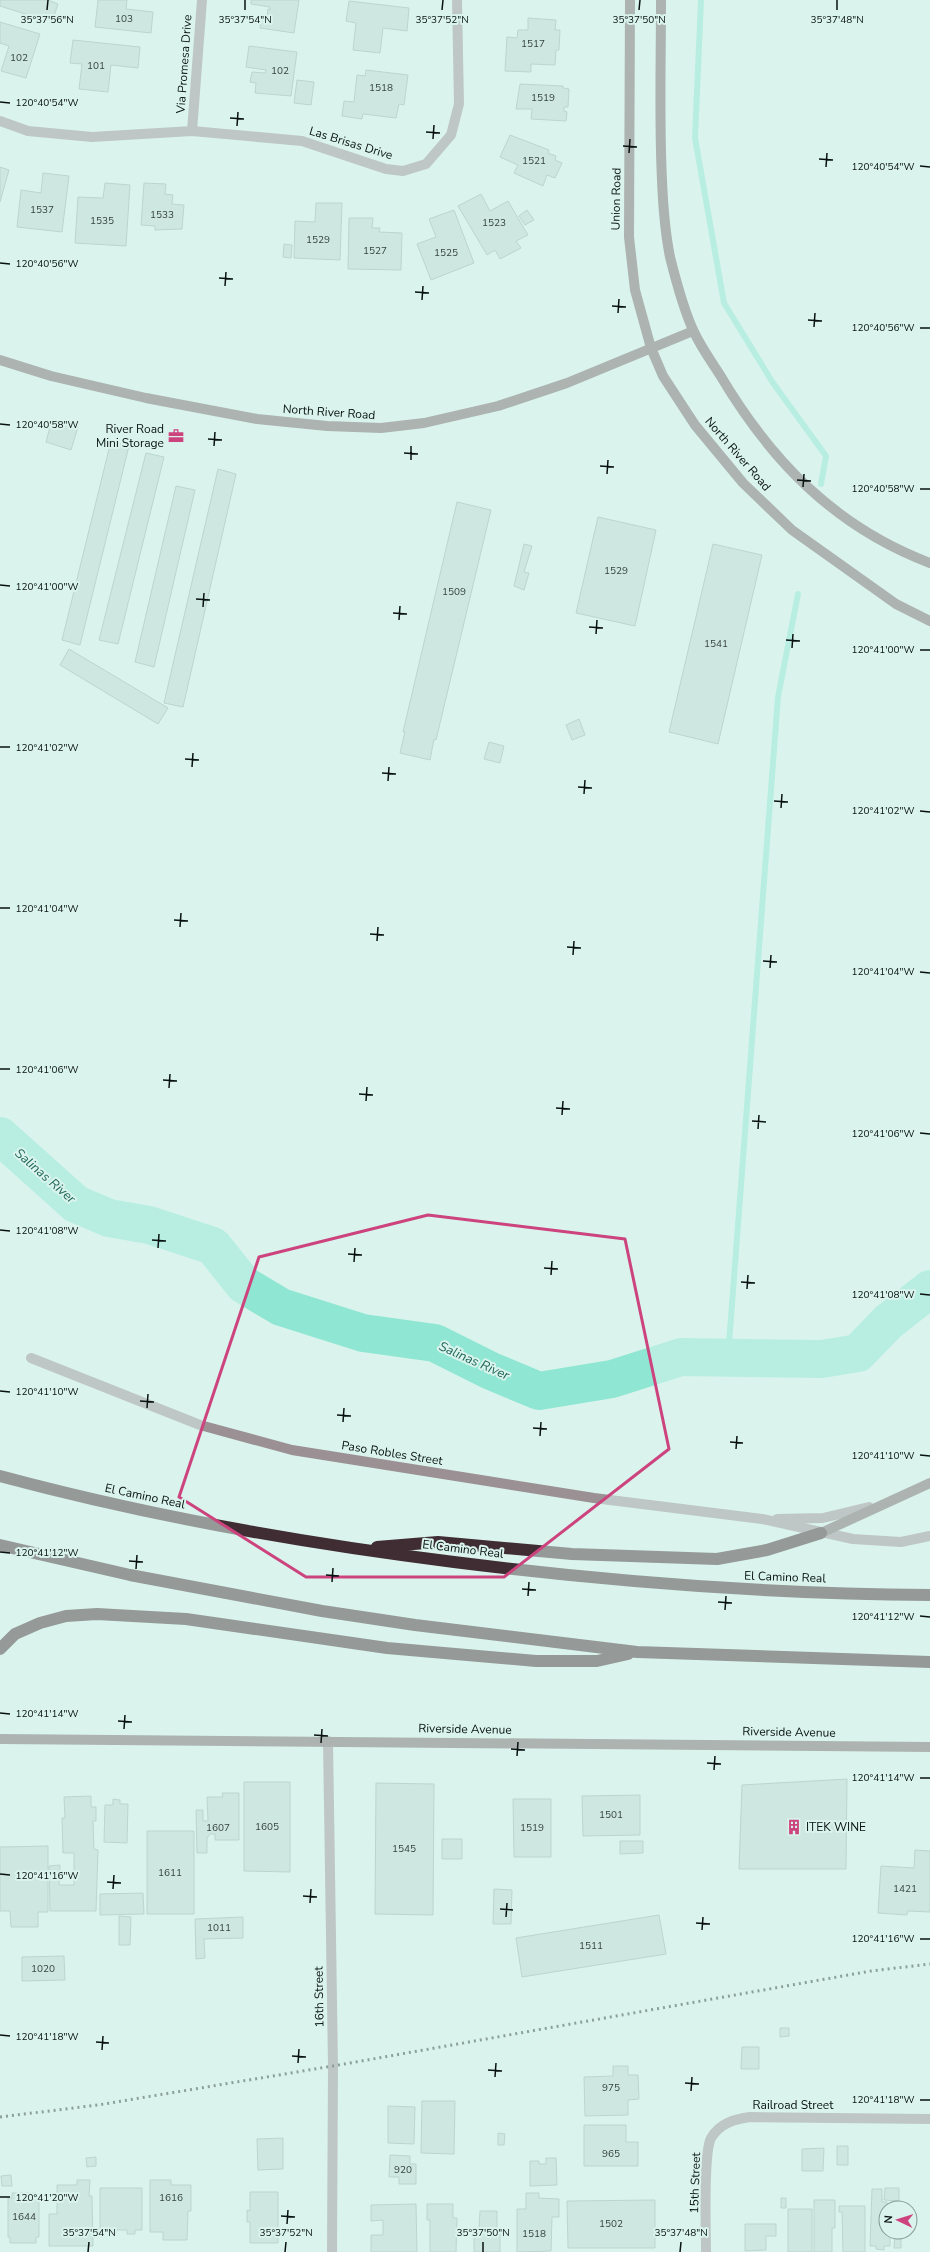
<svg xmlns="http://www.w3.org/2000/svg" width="930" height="2252" font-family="'Nunito Sans',sans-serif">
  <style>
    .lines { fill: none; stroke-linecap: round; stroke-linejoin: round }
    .stream { stroke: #8fe6d3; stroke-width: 6 }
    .river { stroke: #8fe6d3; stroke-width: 38 }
    .building { fill: #bed8d1; stroke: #97b0a9 }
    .minor { stroke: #9b9194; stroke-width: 10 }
    .tertiary { stroke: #9b9194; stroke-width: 10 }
    .secondary { stroke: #746569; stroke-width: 10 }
    .motorway { stroke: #402d33; stroke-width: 12 }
    .rail { stroke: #2d3936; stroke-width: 3; stroke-dasharray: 2 4; stroke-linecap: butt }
    .marked { fill: none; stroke: #cc437d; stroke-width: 3; stroke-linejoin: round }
    .ticks { fill: none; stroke: #091210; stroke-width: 1.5 }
    .labels { text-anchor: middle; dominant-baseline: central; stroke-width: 4; stroke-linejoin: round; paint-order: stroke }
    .number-label { font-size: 10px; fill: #364440 }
    .street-label { font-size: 12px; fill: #091210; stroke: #daf4ed }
    .poi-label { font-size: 12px; fill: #091210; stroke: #daf4ed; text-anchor: end }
    .water-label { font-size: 13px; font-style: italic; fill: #1d6356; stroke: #daf4ed }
    .ticks-label { font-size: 10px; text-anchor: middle; fill: #091210; stroke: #daf4ed; stroke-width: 4; stroke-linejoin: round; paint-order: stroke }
  </style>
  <rect width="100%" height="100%" fill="#daf4ed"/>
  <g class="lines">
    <path class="stream" d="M701,0L695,138L724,303L773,383L826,456L821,484
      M728,1357L778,697L798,594"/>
    <path class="river" d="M0,1136L76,1204L109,1218L149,1225L213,1246L244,1285L281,1307L363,1333L435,1343L491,1371L539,1391L612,1379L681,1357L822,1359L858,1353L888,1322L930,1289"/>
  </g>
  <path class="building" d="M0,0H48L58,4L53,19L42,16L41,19L0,6Z
    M98,0H127L126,9L153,12L151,33L95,27Z
    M251,0H299L294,33L260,28L261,16L267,17L268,9L270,10V7L251,4Z
    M349,1L409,8L407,31L383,28L380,53L353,50L356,23L346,21Z
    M528,18L556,20L555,30H560L559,50H556L555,65L531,64V72L505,71L507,37L517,38L518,30H528Z
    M0,22L40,34L26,78L1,71L9,46L0,43Z
    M73,40L140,47L138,68L111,65L108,92L79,89L82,64L70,63Z
    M249,46L297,52L291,96L255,93L256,83L250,82L252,72L265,73L266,70L246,67Z
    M366,70L408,75L404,105L399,104L396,118L363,114L362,119L342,116L344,101L354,102L357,75L365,76Z
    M297,80L314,82L311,105L294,103Z
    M520,84L563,86V88L569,89L568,107H564V111L567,112L566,121L531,119L532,109H516Z
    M510,135L549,150L548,153L556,156L555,160L562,163L555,178L547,175L543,186L514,173L518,165L500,157Z
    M0,167L9,170L0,202Z
    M43,173L69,176L62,232L17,227L21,190L41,193Z
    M105,183L130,185L126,246L75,243L78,197L103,198Z
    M144,183L166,184L165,194L173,195L172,204L184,205L182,229L155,230V226L141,225Z
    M481,194L490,211L508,201L528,235L516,241L521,248L500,259L495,250L487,255L458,206Z
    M316,203H342L340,260L294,258L295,221L315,222Z
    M454,210L474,263L431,280L417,244L436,237L429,219Z
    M527,210L534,220L525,225L519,216Z
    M349,218H373L372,228H380L379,232L402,233L401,270L348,269Z
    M284,244L292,245L291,258L283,257Z
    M52,419L78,427L71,450L46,442Z
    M111,441L129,446L80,645L62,640Z
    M146,453L164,457L118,644L99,640Z
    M218,469L236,474L183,707L164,703Z
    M176,486L195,490L154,667L135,662Z
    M457,502L491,510L436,740L434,739L430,760L400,753L405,732H403Z
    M598,517L656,530L635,626L576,613Z
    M524,544L532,546L524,572L529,573L524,590L514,586Z
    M713,544L762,555L718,744L669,732Z
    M69,649L168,708L158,724L60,665Z
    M579,719L585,735L572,740L566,725Z
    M489,742L504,746L500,763L484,759Z
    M847,1779L846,1869H739L742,1785Z
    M244,1782H290V1872L244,1871Z
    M376,1783L434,1784L433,1915L375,1914Z
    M222,1793H239V1840H215V1834H210L207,1838V1853H197L196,1810H203V1821H208L207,1797H223Z
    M640,1795V1835L583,1836L582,1796Z
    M91,1796V1807H96V1821H93L94,1849L98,1850L96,1911H50L49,1866L60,1865L59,1885H74V1853H63L62,1818H65L64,1797Z
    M113,1799L120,1800V1804H128L127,1843L104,1842L105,1805H113Z
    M513,1799H551V1857H514Z
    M147,1831H194V1914H147Z
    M442,1839H462V1859H442Z
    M620,1841H643V1853L620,1854Z
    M48,1846V1912H38V1927H11L10,1911H0V1847Z
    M915,1850L930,1851V1912L908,1911L907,1915L878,1913L881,1866L914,1868Z
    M494,1889L512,1890L511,1924H493Z
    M143,1893L144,1914L100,1915V1894Z
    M659,1915L666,1954L522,1977L516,1938Z
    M119,1916L131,1917L130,1945H119Z
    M243,1917V1938L204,1939L205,1958L196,1959L195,1919Z
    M64,1956L65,1980L22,1981V1957Z
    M780,2028H789V2036L780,2037Z
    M742,2047H759V2069H741Z
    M613,2066H628V2075H638L639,2099L628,2100V2115L585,2116L584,2077L613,2076Z
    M422,2101H455L454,2154L421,2153Z
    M388,2106L415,2107L414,2144L388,2143Z
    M584,2125H626V2142H638V2166H584Z
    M498,2133L505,2134L504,2145H498Z
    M283,2138V2169L258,2170L257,2139Z
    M837,2146H848V2165H837Z
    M824,2148L823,2171H802V2149Z
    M390,2155L410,2156V2164H416V2184H399V2177H389Z
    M96,2157V2166L87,2167L86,2158Z
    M546,2158H556L557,2185L530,2186V2161H539V2164H546Z
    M11,2175L12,2186H2L1,2176Z
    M77,2180H90L89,2196H92L93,2246H49V2214H57V2185H77Z
    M150,2180H171V2185H191V2211H188L187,2240H163V2232H150Z
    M100,2188H142V2230H135V2234H127V2230H116V2234H107V2230H100Z
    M885,2188H899V2201L884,2200Z
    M872,2189H882V2202H887L886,2232H890V2246H884V2250L876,2249V2246H870Z
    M250,2192H278V2243H250V2222H247V2210L250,2211Z
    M12,2193H36V2197L39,2198V2237H36V2243H10V2237H8V2198H12Z
    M526,2193H539V2198L559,2199V2217H552L551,2251L517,2252V2209H526Z
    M781,2198H786V2208H781Z
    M655,2200V2248H568L567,2201Z
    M814,2200H835V2228H832V2252H814Z
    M416,2204L417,2252H371V2235H383V2220L371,2221V2205Z
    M427,2204H453V2218H457L456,2252H430V2220H427Z
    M839,2206H865V2252H843L842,2212H839Z
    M788,2209H812V2252H788Z
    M480,2211H497V2228H500V2252H474V2227L479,2228Z
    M745,2224H776V2236H766V2250L745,2251Z
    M895,2235H901V2248H894Z"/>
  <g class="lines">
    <path class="minor" d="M0,121L28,131L92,137L192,131L302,141L386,169L403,171L426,164L451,135L459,104L457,0
      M192,131L202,0
      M31,1358L200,1425L292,1450L594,1498L762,1519L853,1539L901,1542L930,1536
      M777,1519L823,1518L869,1507
      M706,2252C706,2230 703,2154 711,2138C720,2123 735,2119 750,2117L930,2119"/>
    <path class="tertiary" d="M328,1741L333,2066L332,2252"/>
    <path class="secondary" d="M630,0L629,237L635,290L651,348L663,376L695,425L743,483L792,530L896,604L930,621
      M661,0C661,60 659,120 662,180C663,205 665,232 670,257C675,277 685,313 694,332C701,347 711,361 720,375C771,461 835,527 930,563
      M0,360L51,376L146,398L257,419L327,426L381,428L424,423L498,406L567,383L693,331
      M821,1533L930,1483
      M0,1739L930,1747"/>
    <path class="motorway" d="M0,1476C149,1516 301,1543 454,1562C613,1582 770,1594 930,1595
      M0,1545L130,1575L322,1611L415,1625L637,1652L930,1662
      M377,1547L438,1542L572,1554L717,1559L767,1550L821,1533
      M0,1649L15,1634L40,1623L66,1616L97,1614L186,1619L387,1648L536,1661H597L628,1654"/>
    <path class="rail" d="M0,2117L98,2105L333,2066L871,1971L930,1964"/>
  </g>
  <path d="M0 0H930V2252H0ZM428,1215L625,1239L669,1449L504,1577H306L179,1497L259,1257Z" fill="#daf4ed" fill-opacity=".55" fill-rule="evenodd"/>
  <path class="marked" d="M428,1215L625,1239L669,1449L504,1577H306L179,1497L259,1257Z"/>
  <path class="ticks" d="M47,10L48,0M245,10V0M442,10L443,0M639,10L640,0M837,10V0M0,102L10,103M230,118L244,119M237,126L238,112M426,132L440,133M433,139L434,125M623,146L637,147M629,153L630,139M819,159L833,160M920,166L930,167M826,167L827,153M0,263L10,264M219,278L233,279M225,286L226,272M415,292L429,293M422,300L423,286M612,306L626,307M618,313L619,299M808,320L822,321M814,327L815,313M920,328H930M0,424L10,425M208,439L222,440M214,446L215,432M404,453L418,454M411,460V446M600,466L614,467M607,474L608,460M797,480L811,481M803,487L804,474M920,489H930M0,585L10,586M196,599L210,600M203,607L204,593M393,613L407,614M399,620L400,606M589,627L603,628M596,634L597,620M786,640L800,641M792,648L793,634M920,650H930M0,747H10M185,759L199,760M192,767L193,753M382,773L396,774M388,781L389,767M578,787L592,788M584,794L585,780M774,801L788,802M781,808L782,794M920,811L930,812M0,908H10M174,920L188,921M180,927L181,913M370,934L384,935M377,941L378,927M567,947L581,948M573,955L574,941M763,961L777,962M770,968L771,955M920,972L930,973M0,1069H10M163,1080L177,1081M169,1088L170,1074M359,1094L373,1095M366,1101L367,1087M556,1108L570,1109M562,1115L563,1101M752,1121L766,1122M758,1129L759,1115M920,1133L930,1134M0,1230L10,1231M152,1240L166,1241M158,1248L159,1234M348,1254L362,1255M354,1262L355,1248M544,1268L558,1269M551,1275L552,1261M741,1282L755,1283M747,1289L748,1275M920,1294L930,1295M0,1391L10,1392M140,1401L154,1402M147,1408L148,1394M337,1415L351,1416M343,1422L344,1408M533,1428L547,1429M540,1436L541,1422M730,1442L743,1443M736,1449L737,1436M920,1455L930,1456M0,1552L10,1553M129,1561L143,1562M136,1569L137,1555M326,1575L339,1576M332,1582L333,1568M522,1589L536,1590M528,1596L529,1582M718,1602L732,1603M725,1610L726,1596M920,1616L930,1617M0,1713L10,1714M118,1721L132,1722M124,1729L125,1715M314,1735L328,1736M321,1743L322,1729M511,1749L525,1750M517,1756L518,1742M707,1763L721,1764M714,1770L715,1756M920,1778H930M0,1874L10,1875M107,1882L121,1883M113,1889L114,1875M303,1896L317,1897M310,1903L311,1889M500,1909L513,1910M506,1917L507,1903M696,1923L710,1924M702,1930L703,1917M920,1939H930M0,2035L10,2036M96,2042L109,2043M102,2050L103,2036M292,2056L306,2057M298,2063L299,2049M488,2070L502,2071M495,2077L496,2063M685,2083L699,2084M691,2091L692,2077M920,2100H930M0,2197H10M281,2216L295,2217M287,2224L288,2210M88,2252L89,2242M285,2252L286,2242M483,2252V2242M680,2252L681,2242"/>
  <defs>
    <symbol id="office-bare" viewBox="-9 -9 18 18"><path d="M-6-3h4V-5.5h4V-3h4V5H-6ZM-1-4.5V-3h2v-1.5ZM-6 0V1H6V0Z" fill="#cc437d" stroke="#daf4ed" stroke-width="2.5" paint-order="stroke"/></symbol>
    <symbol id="building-bare" viewBox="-9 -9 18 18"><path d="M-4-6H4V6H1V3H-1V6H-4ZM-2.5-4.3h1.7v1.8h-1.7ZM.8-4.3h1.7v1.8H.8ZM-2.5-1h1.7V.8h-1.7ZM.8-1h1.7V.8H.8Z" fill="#cc437d" stroke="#daf4ed" stroke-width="2.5" paint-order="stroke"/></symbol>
  </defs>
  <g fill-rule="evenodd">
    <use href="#office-bare" x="165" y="425" width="22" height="22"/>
    <use href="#building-bare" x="783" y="1816" width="22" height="22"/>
  </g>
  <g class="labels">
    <g class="number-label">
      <text x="124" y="19">103</text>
      <text x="533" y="44">1517</text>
      <text x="19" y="58">102</text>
      <text x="96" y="66">101</text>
      <text x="280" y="71">102</text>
      <text x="381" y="88">1518</text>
      <text x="543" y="98">1519</text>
      <text x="534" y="161">1521</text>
      <text x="42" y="210">1537</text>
      <text x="162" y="215">1533</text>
      <text x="102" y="221">1535</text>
      <text x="494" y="223">1523</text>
      <text x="318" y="240">1529</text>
      <text x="375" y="251">1527</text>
      <text x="446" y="253">1525</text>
      <text x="616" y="571">1529</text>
      <text x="454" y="592">1509</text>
      <text x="716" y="644">1541</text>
      <text x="611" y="1815">1501</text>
      <text x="267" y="1827">1605</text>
      <text x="218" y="1828">1607</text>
      <text x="532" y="1828">1519</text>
      <text x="404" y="1849">1545</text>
      <text x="170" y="1873">1611</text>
      <text x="905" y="1889">1421</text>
      <text x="219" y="1928">1011</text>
      <text x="591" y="1946">1511</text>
      <text x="43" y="1969">1020</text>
      <text x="611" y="2088">975</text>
      <text x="611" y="2154">965</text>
      <text x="403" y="2170">920</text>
      <text x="171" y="2198">1616</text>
      <text x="24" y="2217">1644</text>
      <text x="611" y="2224">1502</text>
      <text x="534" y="2234">1518</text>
    </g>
    <g class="street-label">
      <text transform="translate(184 64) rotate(-86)">Via Promesa Drive</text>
      <text transform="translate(351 143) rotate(17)">Las Brisas Drive</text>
      <text transform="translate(616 199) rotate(-89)">Union Road</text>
      <text transform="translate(329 412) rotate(4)">North River Road</text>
      <text transform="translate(738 454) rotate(49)">North River Road</text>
      <text transform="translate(392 1453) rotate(9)">Paso Robles Street</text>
      <text transform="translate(145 1496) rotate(12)">El Camino Real</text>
      <text transform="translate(463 1549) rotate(7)">El Camino Real</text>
      <text transform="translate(785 1577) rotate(2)">El Camino Real</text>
      <text transform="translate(465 1729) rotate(1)">Riverside Avenue</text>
      <text transform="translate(789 1732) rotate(1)">Riverside Avenue</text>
      <text transform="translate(319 1997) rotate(-91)">16th Street</text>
      <text x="793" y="2105">Railroad Street</text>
      <text transform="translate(695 2183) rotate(-88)">15th Street</text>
    </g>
    <g class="poi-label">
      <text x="164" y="429">River Road<tspan x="164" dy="14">Mini Storage</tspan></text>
      <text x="806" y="1827" text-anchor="start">ITEK WINE</text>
    </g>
    <g class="water-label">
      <text transform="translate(45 1176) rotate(41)">Salinas River</text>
      <text transform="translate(474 1361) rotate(24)">Salinas River</text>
    </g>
  </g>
  <g class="ticks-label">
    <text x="47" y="23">35°37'56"N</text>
    <text x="245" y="23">35°37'54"N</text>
    <text x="442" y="23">35°37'52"N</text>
    <text x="639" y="23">35°37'50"N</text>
    <text x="837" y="23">35°37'48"N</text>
    <text x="47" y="106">120°40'54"W</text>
    <text x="883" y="170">120°40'54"W</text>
    <text x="47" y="267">120°40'56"W</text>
    <text x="883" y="331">120°40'56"W</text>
    <text x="47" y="428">120°40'58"W</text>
    <text x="883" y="492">120°40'58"W</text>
    <text x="47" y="590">120°41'00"W</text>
    <text x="883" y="653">120°41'00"W</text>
    <text x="47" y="751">120°41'02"W</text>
    <text x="883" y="814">120°41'02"W</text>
    <text x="47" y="912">120°41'04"W</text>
    <text x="883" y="975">120°41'04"W</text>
    <text x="47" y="1073">120°41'06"W</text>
    <text x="883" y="1137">120°41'06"W</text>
    <text x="47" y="1234">120°41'08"W</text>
    <text x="883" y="1298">120°41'08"W</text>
    <text x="47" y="1395">120°41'10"W</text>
    <text x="883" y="1459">120°41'10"W</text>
    <text x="47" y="1556">120°41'12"W</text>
    <text x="883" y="1620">120°41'12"W</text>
    <text x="47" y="1717">120°41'14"W</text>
    <text x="883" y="1781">120°41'14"W</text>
    <text x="47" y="1879">120°41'16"W</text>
    <text x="883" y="1942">120°41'16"W</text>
    <text x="47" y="2040">120°41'18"W</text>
    <text x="883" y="2103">120°41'18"W</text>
    <text x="47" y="2201">120°41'20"W</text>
    <text x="89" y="2236">35°37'54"N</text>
    <text x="286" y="2236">35°37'52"N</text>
    <text x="483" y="2236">35°37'50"N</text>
    <text x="681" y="2236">35°37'48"N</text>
  </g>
  <g transform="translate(898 2220) rotate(274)"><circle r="19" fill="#daf4ed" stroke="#869a95"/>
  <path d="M0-3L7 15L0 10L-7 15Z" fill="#cc437d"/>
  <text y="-6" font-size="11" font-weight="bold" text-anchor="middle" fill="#091210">N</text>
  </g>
</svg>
